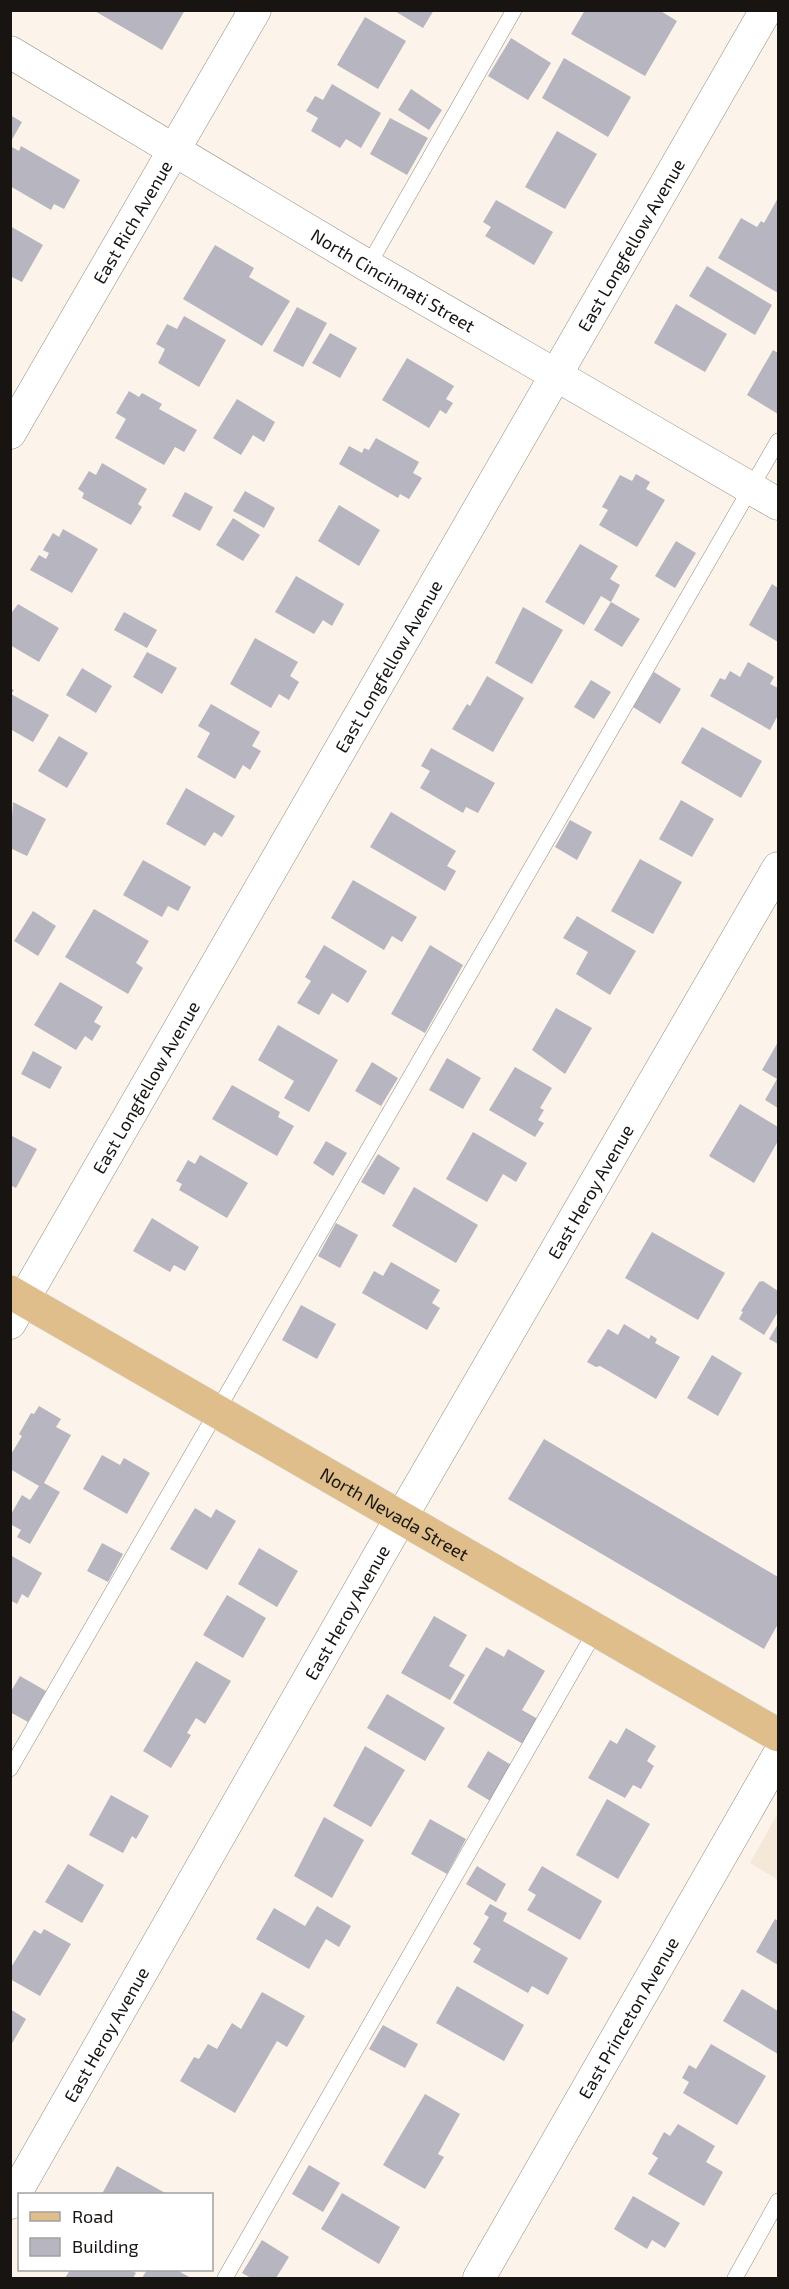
<svg xmlns="http://www.w3.org/2000/svg" width="789" height="2289" font-family="'Exo 2',sans-serif">
  <style>
    .built { fill: #f4e8d8 }
    .building { fill: #b6b5c0 }
    .lines { fill: none; stroke-linecap: round; stroke-linejoin: round }
    .service-casing { stroke: #938c83; stroke-width: 16 }
    .minor-casing { stroke: #938c83; stroke-width: 33 }
    .primary-casing { stroke: #d5d5d4; stroke-width: 34 }
    .service { stroke: #fff; stroke-width: 15 }
    .minor { stroke: #fff; stroke-width: 32 }
    .primary { stroke: #e0be8b; stroke-width: 33 }
    .labels { text-anchor: middle; dominant-baseline: central; stroke-width: 6; stroke-linejoin: round; paint-order: stroke }
    .street-label { font-size: 18px; fill: #171411; stroke: #fff }
  </style>
  <rect width="100%" height="100%" fill="#fcf4ea"/>
  <path class="built" d="M778,1813V1880L750,1863Z"/>
  <path class="building" d="M93,10H185L162,50Z
    M393,10H434L423,28Z
    M585,10H659L677,21L645,76L571,34Z
    M365,17L406,41L378,89L337,65Z
    M511,38L551,63L528,100L488,76Z
    M564,58L631,97L608,137L542,98Z
    M332,84L381,113L361,148L346,139L340,148L311,131L318,118L306,111L315,96L323,100Z
    M411,89L442,110L429,130L398,110Z
    M10,115L22,122L10,143Z
    M390,118L428,138L407,175L370,154Z
    M557,131L597,154L565,209L525,187Z
    M10,146L19,151L21,146L80,180L64,209L54,204L51,210L10,186Z
    M778,198V293L718,258L741,218L757,227L761,221L764,223Z
    M496,200L553,232L534,265L485,236L491,227L483,222Z
    M10,226L43,245L22,282L10,276Z
    M215,245L254,268L249,277L290,301L262,346L183,299Z
    M707,266L772,305L755,335L689,296Z
    M676,304L727,334L705,372L654,343Z
    M297,307L327,323L303,367L273,351Z
    M184,316L226,340L199,387L158,363L165,349L156,344L167,324L177,329Z
    M330,333L357,348L340,378L312,363Z
    M773,350L778,353V414L747,395Z
    M407,358L454,386L446,399L453,403L446,414L440,410L429,428L382,400Z
    M129,391L139,397L142,393L162,404L159,409L197,430L184,452L175,447L164,465L115,438L126,419L116,413Z
    M237,399L275,422L264,442L253,435L241,455L213,438Z
    M376,438L419,462L413,473L422,478L409,499L400,494L398,498L339,464L349,446L362,453L364,448L369,450Z
    M102,463L147,489L138,504L142,507L131,525L82,498L84,493L78,489L89,471L96,475Z
    M636,474L650,482L646,489L665,500L637,547L599,525L608,510L602,507L620,475L632,481Z
    M245,491L275,508L264,528L233,511Z
    M185,492L213,507L200,531L172,516Z
    M339,505L380,530L359,566L318,541Z
    M233,518L260,535L243,561L216,545Z
    M63,529L98,549L72,593L30,570L39,555L46,559L49,553L43,550L53,533L59,537Z
    M676,541L696,553L675,588L655,576Z
    M580,544L618,566L610,579L620,585L611,602L601,596L584,625L545,602Z
    M296,576L344,604L332,626L323,620L314,634L275,612Z
    M772,584L778,588V642L749,625Z
    M611,602L640,619L622,647L594,630Z
    M18,604L59,628L39,662L10,645V615Z
    M523,607L563,630L532,684L495,663Z
    M124,612L157,630L147,648L114,630Z
    M255,638L298,662L290,676L299,682L289,700L279,694L271,708L230,684Z
    M147,652L177,668L162,694L133,677Z
    M748,662L774,677L770,684L778,688V715L770,730L710,696L720,678L725,680L730,671L740,677Z
    M82,668L112,686L96,713L66,695Z
    M654,672L681,689L660,724L633,707Z
    M487,676L524,698L493,752L452,729L467,704L470,706Z
    M591,680L611,692L594,719L574,707Z
    M10,688L14,690L11,694L49,715L33,742L10,729Z
    M211,704L260,732L252,746L261,751L250,770L243,765L235,779L197,757L210,733L198,726Z
    M702,727L762,761L741,798L681,763Z
    M59,736L88,753L67,788L38,771Z
    M431,748L495,783L478,813L466,807L463,813L420,788L430,771L421,766Z
    M186,788L235,816L222,837L214,832L205,846L166,824Z
    M681,800L714,819L692,857L659,839Z
    M13,802L46,819L27,856L10,848Z
    M391,812L456,851L447,866L456,871L445,891L370,847Z
    M570,820L592,832L577,860L555,847Z
    M640,859L682,882L653,934L611,911Z
    M143,860L191,887L178,911L168,906L162,917L123,895Z
    M353,880L417,917L402,942L392,936L384,950L331,918Z
    M94,909L149,941L136,963L143,968L128,994L65,957Z
    M33,911L56,926L38,956L14,941Z
    M577,916L636,951L610,995L576,974L588,952L563,938Z
    M324,945L367,971L348,1003L332,993L319,1015L297,1003L311,981L305,977Z
    M430,945L463,965L425,1033L391,1014Z
    M60,982L103,1007L94,1022L101,1026L92,1041L85,1036L76,1050L34,1025Z
    M556,1008L592,1028L565,1074L532,1050Z
    M278,1025L338,1060L309,1112L284,1098L294,1081L258,1060Z
    M778,1042V1108L765,1100L777,1079L762,1070Z
    M33,1051L62,1067L50,1089L21,1074Z
    M447,1058L481,1078L463,1109L429,1090Z
    M372,1062L398,1078L381,1106L355,1091Z
    M515,1067L552,1088L540,1108L544,1110L538,1120L544,1123L535,1137L489,1110Z
    M232,1085L280,1112L278,1117L294,1126L277,1156L212,1119Z
    M740,1104L778,1127V1141L754,1183L709,1156Z
    M473,1132L527,1163L516,1182L503,1174L487,1202L446,1179Z
    M10,1135L37,1149L16,1188L10,1185Z
    M326,1141L347,1153L333,1176L313,1163Z
    M378,1154L400,1168L384,1195L361,1182Z
    M200,1155L248,1183L227,1218L179,1190L182,1184L176,1181L188,1160L195,1164Z
    M414,1187L478,1225L456,1263L392,1226Z
    M152,1218L199,1247L185,1271L174,1265L170,1272L133,1251Z
    M336,1223L358,1235L340,1268L318,1256Z
    M652,1232L725,1273L698,1320L625,1278Z
    M391,1262L440,1290L432,1303L440,1308L427,1330L362,1293L374,1271L383,1276Z
    M763,1281L778,1291V1312L764,1335L739,1319L743,1312L741,1311L759,1282Z
    M301,1305L336,1324L317,1359L282,1340Z
    M624,1324L649,1339L651,1335L657,1339L655,1343L680,1357L656,1399L600,1366L596,1367L587,1362L608,1329L618,1335Z
    M778,1324V1344L769,1339Z
    M712,1355L742,1373L718,1416L687,1398Z
    M39,1406L61,1419L56,1427L71,1435L44,1483L60,1492L30,1544L17,1537L21,1530L10,1524V1516L22,1495L30,1500L39,1486L10,1469V1456L22,1436L19,1434L31,1413L34,1414Z
    M544,1439L778,1577V1624L764,1649L508,1499Z
    M102,1455L120,1465L124,1458L150,1473L127,1514L83,1489Z
    M195,1508L211,1518L216,1509L236,1521L207,1570L170,1549Z
    M102,1543L123,1554L108,1582L87,1571Z
    M259,1548L298,1571L277,1607L238,1584Z
    M10,1555L42,1573L28,1598L22,1594L17,1604L10,1600Z
    M227,1595L266,1618L243,1658L203,1635Z
    M434,1616L467,1635L449,1666L465,1675L450,1700L401,1673Z
    M486,1647L504,1657L508,1649L545,1671L522,1710L538,1719L523,1744L453,1703Z
    M196,1661L231,1681L205,1724L196,1718L187,1733L191,1735L171,1768L143,1751Z
    M20,1676L46,1691L28,1722L10,1712V1693Z
    M387,1694L445,1728L425,1761L367,1728Z
    M626,1728L656,1746L647,1761L654,1766L641,1789L633,1785L625,1798L588,1778L610,1740L617,1744Z
    M365,1746L405,1770L371,1827L333,1806Z
    M488,1751L513,1766L492,1802L467,1787Z
    M111,1795L149,1816L136,1839L132,1836L123,1853L89,1835Z
    M607,1799L650,1824L618,1879L576,1855Z
    M324,1817L364,1840L332,1898L294,1876Z
    M430,1819L466,1839L447,1874L411,1854Z
    M68,1864L104,1885L82,1923L45,1902Z
    M477,1866L506,1884L496,1902L466,1884Z
    M542,1866L602,1901L580,1940L527,1910L536,1895L528,1890Z
    M490,1904L507,1913L503,1921L568,1958L548,1995L532,1986L528,1993L473,1962L481,1949L473,1944L489,1917L484,1914Z
    M317,1906L351,1926L339,1947L326,1939L309,1969L256,1939L274,1908L305,1926Z
    M775,1919L778,1921V1965L756,1952Z
    M44,1929L71,1944L40,1996L10,1979V1969L34,1930L41,1934Z
    M457,1986L524,2025L504,2061L436,2023Z
    M742,1989L778,2011V2054L723,2021Z
    M262,1992L305,2016L287,2047L277,2041L235,2113L180,2081L194,2057L199,2059L208,2044L217,2049L232,2023L241,2029Z
    M10,2009L26,2019L10,2047Z
    M383,2025L418,2044L405,2068L369,2049Z
    M711,2044L766,2076L737,2125L683,2093L689,2082L682,2078L689,2065L696,2069Z
    M425,2094L460,2114L438,2154L444,2157L425,2189L383,2165Z
    M678,2124L715,2146L706,2162L723,2172L704,2206L648,2174L658,2158L652,2154L664,2132L670,2136Z
    M309,2165L340,2183L323,2212L292,2194Z
    M117,2166L167,2194H102Z
    M342,2193L400,2227L379,2264L321,2229Z
    M633,2196L680,2223L665,2248L652,2240L647,2249L614,2229Z
    M262,2240L289,2257L276,2278H251L242,2273Z
    M70,2270H130L136,2273L133,2278H65Z
    M147,2270H177L189,2277L142,2278Z"/>
  <g class="lines">
    <defs>
      <path id="service" d="M368,266L514,10
        M10,1769L778,441
        M225,2278L596,1630
        M735,2278L778,2201"/>
      <g id="minor">
        <path id="s1" d="M10,52L368,266L778,504"/>
        <path id="s2" d="M10,433L255,10"/>
        <path id="s3" d="M10,1323L766,10"/>
        <path id="s4" d="M10,2203L380,1554L778,868"/>
        <path id="s5" d="M479,2278L778,1756"/>
      </g>
      <g id="primary">
        <path id="s6" d="M10,1292L778,1735"/>
      </g>
    </defs>
    <use href="#service" class="service-casing"/>
    <use href="#minor" class="minor-casing"/>
    <use href="#primary" class="primary-casing"/>
    <use href="#service" class="service"/>
    <use href="#minor" class="minor"/>
    <use href="#primary" class="primary"/>
  </g>
  <g class="labels">
    <g class="street-label">
      <text stroke="none"><textPath href="#s2" startOffset="244">East Rich Avenue</textPath></text>
      <text stroke="none"><textPath href="#s3" startOffset="1244">East Longfellow Avenue</textPath></text>
      <text stroke="none"><textPath href="#s1" startOffset="446">North Cincinnati Street</textPath></text>
      <text stroke="none"><textPath href="#s3" startOffset="758">East Longfellow Avenue</textPath></text>
      <text stroke="none"><textPath href="#s3" startOffset="272">East Longfellow Avenue</textPath></text>
      <text stroke="none"><textPath href="#s4" startOffset="1166">East Heroy Avenue</textPath></text>
      <text stroke="none"><textPath href="#s6" startOffset="444">North Nevada Street</textPath></text>
      <text stroke="none"><textPath href="#s4" startOffset="680">East Heroy Avenue</textPath></text>
      <text stroke="none"><textPath href="#s5" startOffset="300">East Princeton Avenue</textPath></text>
      <text stroke="none"><textPath href="#s4" startOffset="194">East Heroy Avenue</textPath></text>
    </g>
  </g>
  <rect width="789" height="2289" fill="none" stroke="#171411" stroke-width="24"/>
  <rect x="18" y="2193" width="195" height="78" fill="#ffffff" stroke="#a2a1a0" stroke-width="1.5"/>
  <rect x="30" y="2212" width="30" height="9" fill="#e0be8b" stroke="#a2a1a0" stroke-width="1.5"/>
  <text x="72" y="2223" font-size="18" fill="#171411">Road</text>
  <rect x="30" y="2238" width="30" height="18" fill="#b6b5c0" stroke="#a2a1a0" stroke-width="1.5"/>
  <text x="72" y="2253" font-size="18" fill="#171411">Building</text>
</svg>
